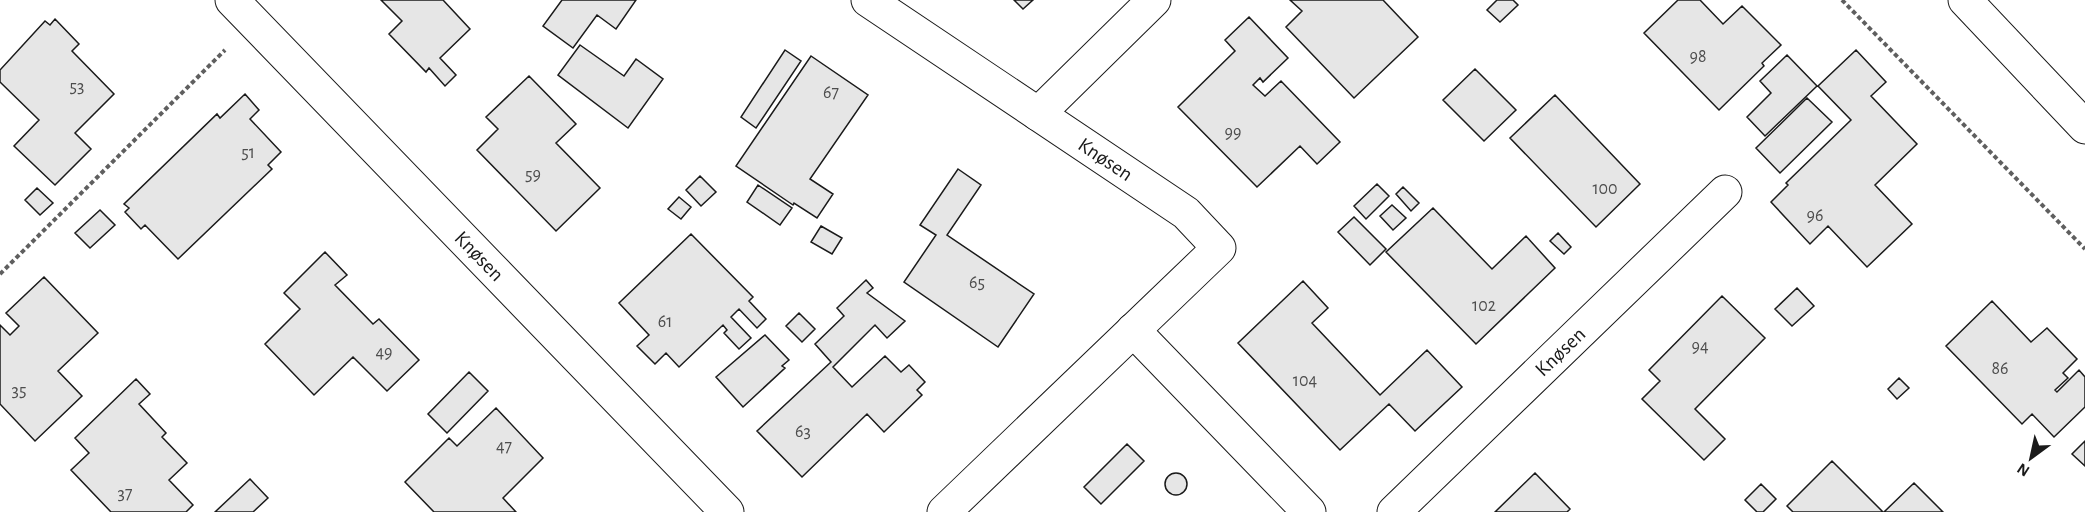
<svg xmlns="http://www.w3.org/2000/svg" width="2085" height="512" font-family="'Alegreya Sans',sans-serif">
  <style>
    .building { fill: #e6e6e6; stroke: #1a1a1a; stroke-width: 1.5 }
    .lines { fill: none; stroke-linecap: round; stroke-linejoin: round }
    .street-casing { stroke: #1a1a1a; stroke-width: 35 }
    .secondary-casing { stroke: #1a1a1a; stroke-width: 35 }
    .path { stroke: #5f5f5f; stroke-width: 4; stroke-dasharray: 4.5 3; stroke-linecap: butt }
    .street { stroke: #fff; stroke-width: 33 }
    .secondary { stroke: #fff; stroke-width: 33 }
    .labels { text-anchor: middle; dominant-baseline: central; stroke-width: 4.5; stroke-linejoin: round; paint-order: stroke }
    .number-label { font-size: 18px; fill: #4d4d4d }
    .street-label { font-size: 21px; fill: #1a1a1a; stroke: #fff }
  </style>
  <rect width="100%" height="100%" fill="#fff"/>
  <path class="building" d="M381,0H443L470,29L440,58L456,75L445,86L429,68L426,72L389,34L402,21Z
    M562,0H636L616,29L597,15L573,48L543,26Z
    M1014,0H1033L1023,9Z
    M1290,0H1383L1418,37L1354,98L1286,27L1302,11Z
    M1497,0H1513L1518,5L1500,22L1487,10Z
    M1678,0H1700L1723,24L1742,6L1781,45L1762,63L1764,66L1719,110L1644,33Z
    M1249,17L1288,58L1263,82L1260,78L1253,85L1265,96L1281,81L1340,142L1317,164L1300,146L1257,187L1178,107L1235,51L1225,40Z
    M55,19L79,44L72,51L114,94L75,133L91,149L55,185L14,146L39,120L0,82V70L45,21L50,25Z
    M580,45L624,76L636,59L663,79L628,128L558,75Z
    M785,50L801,61L756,128L741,117Z
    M1856,50L1886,82L1871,96L1917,144L1875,185L1912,224L1867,267L1828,226L1810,244L1771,202L1788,185L1786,183L1851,120L1818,86Z
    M1787,55L1817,86L1765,136L1747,117L1771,93L1760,81Z
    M811,56L868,95L810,179L833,194L817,218L794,203L793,205L736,166Z
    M1475,69L1516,110L1484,141L1443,100Z
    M529,76L576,124L556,143L600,188L556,231L477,150L498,129L486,117Z
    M245,94L259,110L250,119L281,152L268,165L272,169L178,259L145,225L141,229L125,212L129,208L124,204L217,114L220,118Z
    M1555,95L1640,184L1596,227L1510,138Z
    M1807,98L1832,122L1780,173L1756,148Z
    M958,169L981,185L947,235L1034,294L998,347L904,282L936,235L920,225Z
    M700,176L716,192L701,206L686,190Z
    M1377,184L1389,196L1366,219L1354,206Z
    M758,185L792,208L780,225L747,202Z
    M1403,187L1419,203L1411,211L1396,194Z
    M37,188L53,203L40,215L25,200Z
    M679,197L691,207L681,219L668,209Z
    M1392,205L1406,218L1393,230L1380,216Z
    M1433,208L1492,269L1526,236L1555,268L1476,344L1386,252Z
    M100,210L115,225L90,248L75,233Z
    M1354,217L1386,249L1370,265L1338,232Z
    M821,226L842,238L832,254L811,242Z
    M1558,233L1571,247L1564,254L1550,241Z
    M691,234L753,297L749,301L766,319L757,328L739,309L731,317L751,338L739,349L724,333L727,330L723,325L679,367L666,353L655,364L637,346L649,335L619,303Z
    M325,252L347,275L335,285L373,324L379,319L419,360L387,391L353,357L314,395L265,344L300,309L284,293Z
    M44,277L98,333L58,371L82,396L35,441L0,404V325L10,335L19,326L6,313Z
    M866,280L873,288L867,293L905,321L887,338L875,325L833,367L852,387L885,356L901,372L909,365L925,382L917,390L922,395L884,432L867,414L802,477L757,431L831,362L815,344L844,316L837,308Z
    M1303,281L1328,308L1312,323L1380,395L1427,350L1462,387L1415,431L1389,404L1340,450L1238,343Z
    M1797,288L1814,306L1792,326L1775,309Z
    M1722,296L1765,338L1695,409L1725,439L1704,460L1642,399L1660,381L1649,370Z
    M1992,301L2031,342L2047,328L2077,359L2063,373L2068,378L2055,390L2057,392L2079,370L2085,377V407L2054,437L2032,414L2022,424L1946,346Z
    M799,313L815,329L802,342L786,326Z
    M765,335L789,360L782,366L785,368L743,407L716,377Z
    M469,372L488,391L447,433L428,414Z
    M1899,378L1909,388L1897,399L1888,389Z
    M136,379L150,394L139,404L166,433L162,437L187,463L169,480L193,505L186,512H111L71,470L89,453L75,438Z
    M496,408L543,458L503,498L516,512H434L405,482L449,438L457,446Z
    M2085,441V466L2072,454Z
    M1127,444L1144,461L1101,504L1084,487Z
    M1832,461L1883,512H1793L1787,506Z
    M1165 484a11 11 0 1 1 22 0a11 11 0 1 1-22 0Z
    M1535,473L1570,509L1567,512H1495Z
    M250,479L268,498L253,512H215Z
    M1914,483L1943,512H1884Z
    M1761,484L1776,499L1763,512H1757L1745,500Z"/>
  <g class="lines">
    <defs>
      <g id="street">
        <path id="s1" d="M232,0L727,512"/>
        <path id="s2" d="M868,0L1186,213L1219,248L944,512"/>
        <path d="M1038,114L1154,0"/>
        <path d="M1133,330L1309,512"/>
        <path id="s3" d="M1394,512L1725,192"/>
      </g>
      <path id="secondary" d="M1965,0L2085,127"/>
    </defs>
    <use href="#street" class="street-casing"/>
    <use href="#secondary" class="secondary-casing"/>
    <path class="path" d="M1842,0L2085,249
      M0,274L225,50"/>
    <use href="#street" class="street"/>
    <use href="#secondary" class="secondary"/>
  </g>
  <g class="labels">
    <g class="number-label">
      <text x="1698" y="57">98</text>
      <text x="77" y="87">53</text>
      <text x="831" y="93">67</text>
      <text x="1233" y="133">99</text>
      <text x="248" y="153">51</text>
      <text x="533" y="175">59</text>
      <text x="1605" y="189">100</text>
      <text x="1815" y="216">96</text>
      <text x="977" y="283">65</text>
      <text x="1484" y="306">102</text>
      <text x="665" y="322">61</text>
      <text x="1700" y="347">94</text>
      <text x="384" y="353">49</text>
      <text x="2000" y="369">86</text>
      <text x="1305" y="381">104</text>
      <text x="19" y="391">35</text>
      <text x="803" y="432">63</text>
      <text x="504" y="447">47</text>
      <text x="125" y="494">37</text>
    </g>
    <g class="street-label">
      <text stroke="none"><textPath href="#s2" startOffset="286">Knøsen</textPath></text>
      <text stroke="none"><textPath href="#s1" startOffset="356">Knøsen</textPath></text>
      <text stroke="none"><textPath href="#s3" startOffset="231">Knøsen</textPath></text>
    </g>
  </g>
  <g transform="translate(2031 458) rotate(213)" stroke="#ffffff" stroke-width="4.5" paint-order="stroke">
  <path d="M0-4.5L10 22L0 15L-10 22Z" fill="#1a1a1a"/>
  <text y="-9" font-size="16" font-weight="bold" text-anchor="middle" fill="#1a1a1a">N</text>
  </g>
</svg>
